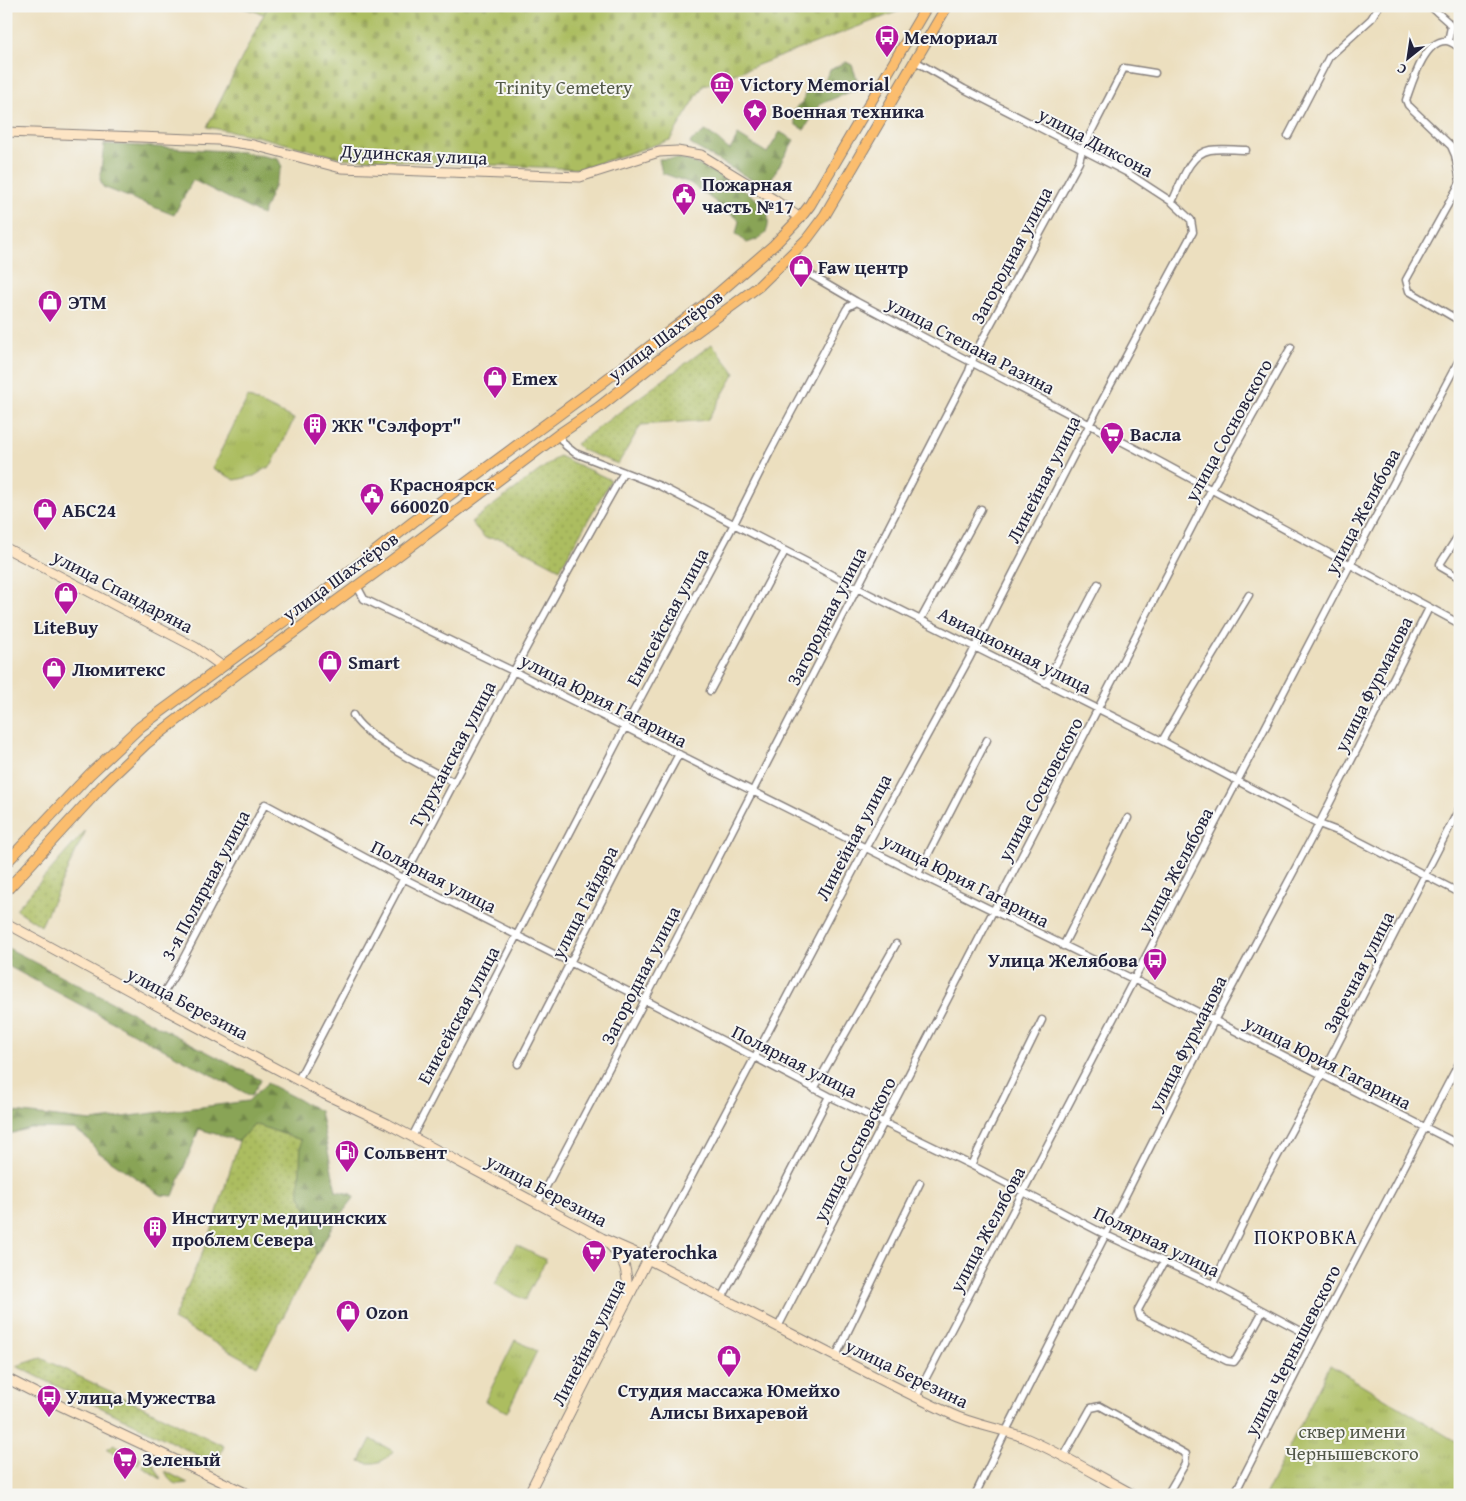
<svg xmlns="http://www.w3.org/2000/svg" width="1466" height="1501" font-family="'Gentium Book Plus',serif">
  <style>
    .grass { fill: url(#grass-dots); stroke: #67704e }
    .forest { fill: url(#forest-firs); stroke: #566348 }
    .cemetery { fill: url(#cemetery-stones); stroke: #67704e }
    .park { fill: url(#park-tufts); stroke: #67704e }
    .pitch { fill: #acbd60; stroke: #67704e }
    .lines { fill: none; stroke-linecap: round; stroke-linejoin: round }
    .street-casing { stroke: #87807d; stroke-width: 9 }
    .secondary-casing { stroke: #87807d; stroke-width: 11 }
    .primary-casing { stroke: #87807d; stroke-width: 12 }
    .street { stroke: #fff; stroke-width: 6 }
    .secondary { stroke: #fde5c5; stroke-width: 9 }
    .primary { stroke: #fbbd6e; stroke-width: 10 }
    .labels { text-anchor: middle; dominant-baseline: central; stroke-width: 4; stroke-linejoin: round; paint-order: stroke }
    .poi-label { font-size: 19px; font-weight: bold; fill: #22223b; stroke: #f6f6f2; text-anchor: start }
    .park-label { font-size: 19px; fill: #525848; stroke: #f6f6f2 }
    .street-label { font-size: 19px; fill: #22223b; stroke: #f6f6f2 }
    .neighbourhood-label { font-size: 20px; letter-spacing: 1px; fill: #22223b; stroke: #f6f6f2 }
  </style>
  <defs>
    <pattern id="grass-dots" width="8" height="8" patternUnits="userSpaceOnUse" patternTransform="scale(1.25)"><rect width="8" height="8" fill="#acbd60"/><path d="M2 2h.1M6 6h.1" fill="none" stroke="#94a254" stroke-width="1.8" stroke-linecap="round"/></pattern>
    <pattern id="forest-firs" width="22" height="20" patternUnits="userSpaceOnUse" patternTransform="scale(1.25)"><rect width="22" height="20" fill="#89a456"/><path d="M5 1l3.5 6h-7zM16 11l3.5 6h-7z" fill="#708548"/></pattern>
    <pattern id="cemetery-stones" width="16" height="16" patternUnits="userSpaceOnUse" patternTransform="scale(1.25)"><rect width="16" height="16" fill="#acbd60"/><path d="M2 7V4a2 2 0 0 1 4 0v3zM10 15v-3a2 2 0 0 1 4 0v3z" fill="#94a254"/></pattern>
    <pattern id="park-tufts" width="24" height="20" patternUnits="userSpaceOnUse" patternTransform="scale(1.25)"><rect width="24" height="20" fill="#acbd60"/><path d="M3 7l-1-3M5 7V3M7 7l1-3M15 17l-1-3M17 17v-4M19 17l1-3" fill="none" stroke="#94a254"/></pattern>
  </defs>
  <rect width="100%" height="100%" fill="#f6f6f2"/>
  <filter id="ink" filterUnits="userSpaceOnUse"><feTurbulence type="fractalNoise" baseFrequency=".02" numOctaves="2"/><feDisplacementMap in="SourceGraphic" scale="10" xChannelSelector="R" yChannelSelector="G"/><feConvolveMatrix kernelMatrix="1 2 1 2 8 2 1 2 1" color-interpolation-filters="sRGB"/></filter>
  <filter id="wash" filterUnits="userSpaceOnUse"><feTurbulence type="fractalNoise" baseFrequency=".0096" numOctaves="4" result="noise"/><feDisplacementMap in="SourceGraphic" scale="20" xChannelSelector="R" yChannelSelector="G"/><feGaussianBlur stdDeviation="1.12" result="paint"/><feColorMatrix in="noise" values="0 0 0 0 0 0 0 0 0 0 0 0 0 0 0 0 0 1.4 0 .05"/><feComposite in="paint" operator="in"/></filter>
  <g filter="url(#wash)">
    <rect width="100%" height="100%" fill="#ecdfbf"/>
    <path class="grass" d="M712,344L735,373L708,420L641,425L618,464L582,450L576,444Z
      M559,456L611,480L560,569L502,539L485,538L471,522Z
      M86,830L41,926L16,909Z
      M254,1124L302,1140L299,1193L312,1221L316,1255L257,1366L173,1320L210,1235L239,1141Z
      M41,1358L224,1446L216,1464L16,1366Z
      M114,1444L124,1450L121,1456L107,1449Z
      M127,1451L141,1458L138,1465L123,1458Z
      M145,1460L154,1465L161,1479L142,1467Z
      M165,1471L188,1483C173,1485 172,1485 165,1471Z"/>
    <path class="forest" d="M846,62L852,65L860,88L820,104L804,130L796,125L793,115L797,106L803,103C804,94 808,84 815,79L824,81L830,70Z
      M705,131C715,135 721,144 730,150L738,135L767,153L780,132L794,140L766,188L690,144L691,141Z
      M104,144L243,152L278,159L282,167L262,215L193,180L174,215L103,187L100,179Z
      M659,159C667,159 675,158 683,159C700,163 755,195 767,208C770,230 769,236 747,243L736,234L739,221L736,217L723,210L717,203L690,183L662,173Z
      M6,947L261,1080L251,1096L6,965Z
      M267,1083L320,1111L336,1191L352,1194L354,1198L335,1222L316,1255L312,1221L299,1193L301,1140L254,1124L239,1141L199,1129L173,1196L161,1195L98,1152L87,1138L74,1129L30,1128L6,1135V1111L91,1121L248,1101Z"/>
    <path class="cemetery" d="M268,6H912L703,86L670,140L581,169L341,158L256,136L207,127Z"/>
    <path class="park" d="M248,397L294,419L272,465L254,476L235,480L212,468Z
      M516,1245L546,1260L525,1300L495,1284Z
      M515,1340L537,1351L507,1412L485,1401Z
      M1330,1365L1460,1444V1495H1265Z
      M371,1439L393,1451C385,1462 374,1466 360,1461Z"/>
    <path class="pitch" d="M237,6H268L264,14Z"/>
  </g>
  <g filter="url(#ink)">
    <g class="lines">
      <defs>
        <path id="street" d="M1430,6L1448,22L1451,27L1448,41
          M1460,48C1455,45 1451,41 1446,41C1424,40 1412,84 1406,100L1408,105L1451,146L1455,155L1460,181
          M915,61L964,89L1126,172L1172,202C1181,184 1188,154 1210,150C1221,148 1234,150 1246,150
          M1288,136L1329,57L1371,19L1379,6
          M1460,183L1406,280L1409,291L1460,321
          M788,259L797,267L857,302L1153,458L1460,624
          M558,435L566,446L575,453L660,486L857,588L1162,741L1319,824L1345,834L1460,893
          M1460,533L1440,564L1441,567L1460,578
          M357,586L364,599L513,671L918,874L1135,980L1460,1145
          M921,619L981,509
          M1046,683L1098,584
          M710,691L785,551
          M353,715C364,738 429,769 453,782
          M1162,741L1185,701L1249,595
          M918,874L987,740
          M1063,946L1128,818
          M156,1005L174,976L265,804L403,878L645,1000L829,1096L971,1165L1106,1235L1213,1284L1314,1338
          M518,1064L644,819L679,754
          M298,1080C405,876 510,672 624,472
          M814,1089L896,944
          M412,1137L625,727L734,524L769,454L846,310L848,307L857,302
          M971,1165L1042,1020
          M537,1204L645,1000L969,371L975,353L1079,162L1082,150L1124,68L1155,73
          M648,1259L866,847L970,657L1097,410L1193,232L1191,220L1172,202
          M1164,1262L1138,1310L1140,1317L1227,1361L1234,1362L1237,1358L1263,1311
          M1213,1284L1263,1183L1321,1076L1460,807
          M722,1298L780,1192L829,1096
          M778,1327L1211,490L1291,347
          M836,1356L920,1183
          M916,1397L1350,565L1460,358
          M1064,1456L1091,1408L1100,1406L1186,1454L1185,1464L1167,1495
          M975,1495L1006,1431L1214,1021L1319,824L1429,608
          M1234,1495L1314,1338L1460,1061"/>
        <path id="secondary" d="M6,132L218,140L253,145L341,168L580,177L659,152L677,151L701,155L773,199L800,218
          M6,548L195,647L222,666
          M6,923L156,1005L324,1094L388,1124L602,1238L634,1252C739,1306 844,1363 951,1414C974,1425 999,1428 1023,1437C1061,1453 1097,1475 1134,1495
          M607,1242C627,1262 627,1270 628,1297
          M6,1378L63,1407L250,1495
          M528,1495L648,1259"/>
        <path id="primary" d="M6,863L90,774L140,727L317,597L413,522L603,382L707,303L774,245L800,218L810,205L927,6
          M6,891L105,783L147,743L238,673L379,570L558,435L598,408L673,349L759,286L807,239L825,215L947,6"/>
      </defs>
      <use href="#street" class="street-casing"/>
      <use href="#secondary" class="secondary-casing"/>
      <use href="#primary" class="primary-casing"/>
      <use href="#street" class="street"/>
      <use href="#secondary" class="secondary"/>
      <use href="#primary" class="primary"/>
    </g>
  </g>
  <defs>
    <symbol id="bus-pin" viewBox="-11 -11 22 30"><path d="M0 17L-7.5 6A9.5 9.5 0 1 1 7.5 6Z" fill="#b5179e" stroke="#f6f6f2"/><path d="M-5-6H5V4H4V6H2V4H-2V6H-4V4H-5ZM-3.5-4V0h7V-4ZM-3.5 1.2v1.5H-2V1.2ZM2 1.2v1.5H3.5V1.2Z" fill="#fff"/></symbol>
    <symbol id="museum-pin" viewBox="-11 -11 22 30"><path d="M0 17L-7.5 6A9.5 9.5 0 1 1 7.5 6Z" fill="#b5179e" stroke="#f6f6f2"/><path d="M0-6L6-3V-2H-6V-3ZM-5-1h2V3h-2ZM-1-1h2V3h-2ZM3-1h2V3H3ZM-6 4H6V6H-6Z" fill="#fff"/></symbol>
    <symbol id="sight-pin" viewBox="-11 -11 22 30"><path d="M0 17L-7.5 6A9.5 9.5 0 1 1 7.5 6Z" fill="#b5179e" stroke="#f6f6f2"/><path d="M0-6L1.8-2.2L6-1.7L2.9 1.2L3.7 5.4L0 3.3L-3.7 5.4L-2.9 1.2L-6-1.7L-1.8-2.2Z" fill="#fff"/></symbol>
    <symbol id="civic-pin" viewBox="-11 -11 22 30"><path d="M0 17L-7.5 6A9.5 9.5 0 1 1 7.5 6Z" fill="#b5179e" stroke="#f6f6f2"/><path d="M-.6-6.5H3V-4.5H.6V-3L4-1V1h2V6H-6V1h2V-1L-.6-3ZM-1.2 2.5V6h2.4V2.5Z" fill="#fff"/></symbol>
    <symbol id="shop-pin" viewBox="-11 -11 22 30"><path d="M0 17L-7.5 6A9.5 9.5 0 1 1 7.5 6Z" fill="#b5179e" stroke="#f6f6f2"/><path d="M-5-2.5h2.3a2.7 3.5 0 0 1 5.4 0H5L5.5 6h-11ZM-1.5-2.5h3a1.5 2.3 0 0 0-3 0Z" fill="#fff"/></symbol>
    <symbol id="building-pin" viewBox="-11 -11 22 30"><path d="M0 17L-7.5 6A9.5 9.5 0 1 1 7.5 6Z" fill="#b5179e" stroke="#f6f6f2"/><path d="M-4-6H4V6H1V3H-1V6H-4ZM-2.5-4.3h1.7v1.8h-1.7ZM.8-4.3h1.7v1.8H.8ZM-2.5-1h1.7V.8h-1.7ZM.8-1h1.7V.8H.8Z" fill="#fff"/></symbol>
    <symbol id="supermarket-pin" viewBox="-11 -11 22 30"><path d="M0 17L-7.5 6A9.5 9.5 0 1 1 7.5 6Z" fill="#b5179e" stroke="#f6f6f2"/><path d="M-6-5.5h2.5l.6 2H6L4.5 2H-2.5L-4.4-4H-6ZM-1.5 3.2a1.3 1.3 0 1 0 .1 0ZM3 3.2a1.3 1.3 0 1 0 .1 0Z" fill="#fff"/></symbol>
    <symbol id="fuel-pin" viewBox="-11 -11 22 30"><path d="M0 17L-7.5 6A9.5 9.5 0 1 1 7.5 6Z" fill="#b5179e" stroke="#f6f6f2"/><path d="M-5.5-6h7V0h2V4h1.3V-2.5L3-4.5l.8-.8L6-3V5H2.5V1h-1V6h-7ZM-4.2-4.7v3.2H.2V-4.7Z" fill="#fff"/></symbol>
  </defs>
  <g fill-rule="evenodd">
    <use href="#bus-pin" x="873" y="23" width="28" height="38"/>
    <use href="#museum-pin" x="708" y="70" width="28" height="38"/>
    <use href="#sight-pin" x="741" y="97" width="28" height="38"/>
    <use href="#civic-pin" x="670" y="181" width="28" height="38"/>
    <use href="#shop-pin" x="787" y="253" width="28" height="38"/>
    <use href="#shop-pin" x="36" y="288" width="28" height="38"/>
    <use href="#shop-pin" x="481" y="364" width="28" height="38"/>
    <use href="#building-pin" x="301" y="411" width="28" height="38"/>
    <use href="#supermarket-pin" x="1098" y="420" width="28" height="38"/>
    <use href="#civic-pin" x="358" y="481" width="28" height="38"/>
    <use href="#shop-pin" x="31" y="496" width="28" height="38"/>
    <use href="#shop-pin" x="52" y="580" width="28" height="38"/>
    <use href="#shop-pin" x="316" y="648" width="28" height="38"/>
    <use href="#shop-pin" x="40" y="655" width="28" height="38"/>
    <use href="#bus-pin" x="1141" y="946" width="28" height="38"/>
    <use href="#fuel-pin" x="333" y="1138" width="28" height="38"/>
    <use href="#building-pin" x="141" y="1214" width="28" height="38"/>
    <use href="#supermarket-pin" x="580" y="1238" width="28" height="38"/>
    <use href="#shop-pin" x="334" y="1298" width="28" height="38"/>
    <use href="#shop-pin" x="715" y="1343" width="28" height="38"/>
    <use href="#bus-pin" x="35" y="1383" width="28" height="38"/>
    <use href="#supermarket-pin" x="111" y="1445" width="28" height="38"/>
  </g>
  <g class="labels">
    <g class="poi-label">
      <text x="904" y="37">Мемориал</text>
      <text x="740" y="84">Victory Memorial</text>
      <text x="772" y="111">Военная техника</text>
      <text x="702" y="184">Пожарная<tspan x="702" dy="22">часть №17</tspan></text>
      <text x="818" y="267">Faw центр</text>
      <text x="68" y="302">ЭТМ</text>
      <text x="512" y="378">Emex</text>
      <text x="332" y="425">ЖК "Сэлфорт"</text>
      <text x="1130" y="434">Васла</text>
      <text x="390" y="484">Красноярск<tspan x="390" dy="22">660020</tspan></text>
      <text x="62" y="510">АБС24</text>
      <text x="66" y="627" text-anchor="middle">LiteBuy</text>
      <text x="348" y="662">Smart</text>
      <text x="72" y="669">Люмитекс</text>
      <text x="1138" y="960" text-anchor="end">Улица Желябова</text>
      <text x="364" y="1152">Сольвент</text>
      <text x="172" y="1217">Институт медицинских<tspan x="172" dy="22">проблем Севера</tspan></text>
      <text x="612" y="1252">Pyaterochka</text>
      <text x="366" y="1312">Ozon</text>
      <text x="729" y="1390" text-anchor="middle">Студия массажа Юмейхо<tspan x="729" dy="22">Алисы Вихаревой</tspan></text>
      <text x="66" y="1397">Улица Мужества</text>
      <text x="142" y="1459">Зеленый</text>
    </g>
    <g class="park-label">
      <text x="564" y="87">Trinity Cemetery</text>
      <text x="1352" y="1431">сквер имени<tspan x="1352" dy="22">Чернышевского</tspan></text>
    </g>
    <g class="street-label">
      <text transform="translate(1096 142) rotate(28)">улица Диксона</text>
      <text transform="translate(414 154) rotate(3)">Дудинская улица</text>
      <text transform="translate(1011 255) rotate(-62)">Загородная улица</text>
      <text transform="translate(665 335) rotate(-37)">улица Шахтёров</text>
      <text transform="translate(971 345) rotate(28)">улица Степана Разина</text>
      <text transform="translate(1228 430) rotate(-61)">улица Сосновского</text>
      <text transform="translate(1043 479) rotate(-63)">Линейная улица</text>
      <text transform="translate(1362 511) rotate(-62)">улица Желябова</text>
      <text transform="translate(340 576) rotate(-36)">улица Шахтёров</text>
      <text transform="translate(123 591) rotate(28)">улица Спандаряна</text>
      <text transform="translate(826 616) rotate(-63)">Загородная улица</text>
      <text transform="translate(667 617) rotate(-62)">Енисейская улица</text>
      <text transform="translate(1015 650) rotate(27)">Авиационная улица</text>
      <text transform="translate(1373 684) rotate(-63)">улица Фурманова</text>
      <text transform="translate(604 700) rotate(27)">улица Юрия Гагарина</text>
      <text transform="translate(452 754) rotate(-62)">Туруханская улица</text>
      <text transform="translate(1040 789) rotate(-62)">улица Сосновского</text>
      <text transform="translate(853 837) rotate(-62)">Линейная улица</text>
      <text transform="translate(1175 870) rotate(-62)">улица Желябова</text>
      <text transform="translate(434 876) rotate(27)">Полярная улица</text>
      <text transform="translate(966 880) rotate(27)">улица Юрия Гагарина</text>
      <text transform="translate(205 885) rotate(-62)">3-я Полярная улица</text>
      <text transform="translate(584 902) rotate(-63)">улица Гайдара</text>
      <text transform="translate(1358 972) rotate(-63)">Заречная улица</text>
      <text transform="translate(640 975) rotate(-63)">Загородная улица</text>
      <text transform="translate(188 1003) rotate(28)">улица Березина</text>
      <text transform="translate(458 1015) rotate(-62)">Енисейская улица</text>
      <text transform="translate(1187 1043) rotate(-63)">улица Фурманова</text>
      <text transform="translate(795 1061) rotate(27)">Полярная улица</text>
      <text transform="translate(1328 1062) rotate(27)">улица Юрия Гагарина</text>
      <text transform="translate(854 1149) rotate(-63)">улица Сосновского</text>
      <text transform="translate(547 1190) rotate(28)">улица Березина</text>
      <text transform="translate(987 1229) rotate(-62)">улица Желябова</text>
      <text transform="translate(1157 1241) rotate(26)">Полярная улица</text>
      <text transform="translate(588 1342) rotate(-63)">Линейная улица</text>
      <text transform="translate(1292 1350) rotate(-63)">улица Чернышевского</text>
      <text transform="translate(907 1373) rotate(26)">улица Березина</text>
    </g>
    <g class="neighbourhood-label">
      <text x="1306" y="1236">ПОКРОВКА</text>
    </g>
  </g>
  <rect width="1466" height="1501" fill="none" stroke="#f6f6f2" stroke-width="25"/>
  <g transform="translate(1408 58) rotate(210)" stroke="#f6f6f2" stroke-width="4" paint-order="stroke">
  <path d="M0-4L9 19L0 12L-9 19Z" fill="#22223b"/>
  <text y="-8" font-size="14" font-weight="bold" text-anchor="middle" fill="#22223b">С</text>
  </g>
</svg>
